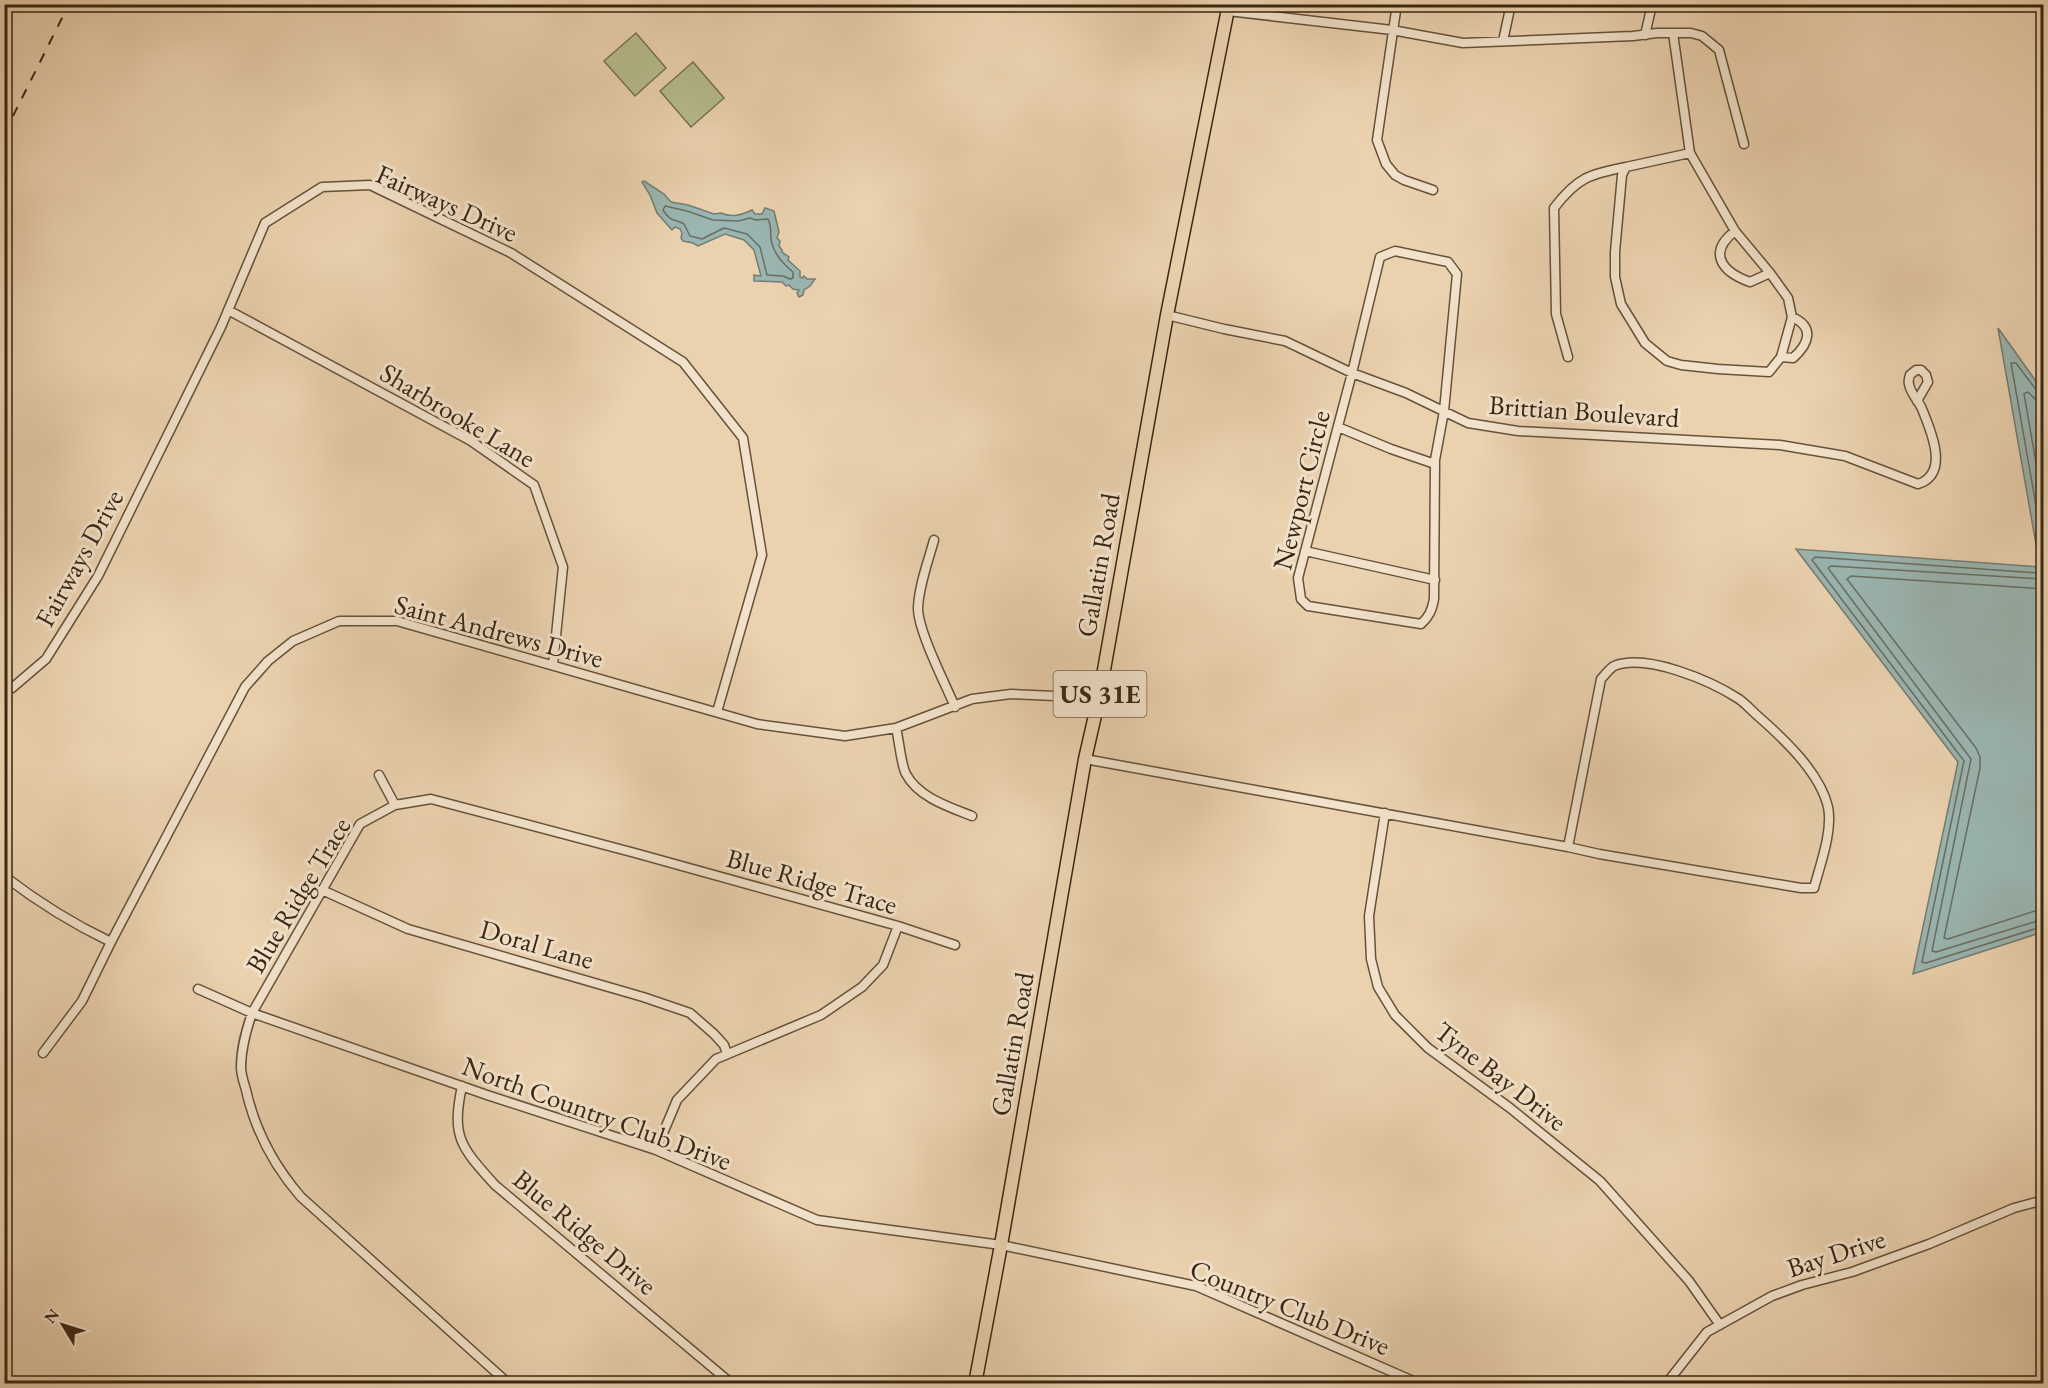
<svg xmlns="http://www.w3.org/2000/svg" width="2048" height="1388" font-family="'EB Garamond',serif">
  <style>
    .green { fill: #b6bc8c; stroke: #777250; stroke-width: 1.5 }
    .water { fill: #9ab6b2; stroke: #737d72; stroke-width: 1.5 }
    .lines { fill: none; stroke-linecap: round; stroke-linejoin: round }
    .shore { stroke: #696e62; stroke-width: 1.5 }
    .minor-casing { stroke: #65523a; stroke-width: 11 }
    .primary-casing { stroke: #382713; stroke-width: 15 }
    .minor { stroke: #f2e2cb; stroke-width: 8 }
    .primary { stroke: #ebd2af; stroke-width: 12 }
    .rail { stroke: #382713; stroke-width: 2; stroke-dasharray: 10 10; stroke-linecap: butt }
    .labels { text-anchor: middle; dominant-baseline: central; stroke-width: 6; stroke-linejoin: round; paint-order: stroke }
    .shield { fill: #f2e2cb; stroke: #705f4a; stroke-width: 1.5 }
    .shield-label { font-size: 26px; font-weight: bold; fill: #382713 }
    .street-label { font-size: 27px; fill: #382713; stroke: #f2e2cb }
  </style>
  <rect width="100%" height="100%" fill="#ebd2af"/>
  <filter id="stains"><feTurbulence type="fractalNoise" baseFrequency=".00333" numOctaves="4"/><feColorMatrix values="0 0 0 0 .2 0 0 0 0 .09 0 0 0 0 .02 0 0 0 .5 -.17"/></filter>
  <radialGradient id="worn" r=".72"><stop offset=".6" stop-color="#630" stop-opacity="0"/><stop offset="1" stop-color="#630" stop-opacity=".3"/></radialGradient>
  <path class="green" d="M636,33L666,68L635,96L604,61Z
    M693,62L724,98L691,127L660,91Z"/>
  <path class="water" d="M644,181L664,194L671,202L688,205L714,214L721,213C732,218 741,215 752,210L755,214H762L765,208L774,211L779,232L777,238L780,241L779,246L782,250V252L789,257L788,260L800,271V277L802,278L804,276L807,279H815L810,286L804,290L803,295L799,297L797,293L799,290L793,289L789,285L786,286L782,282L754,281V275L761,276L754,250L744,240L725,234L698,246L693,243L683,241L681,238L682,233L680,229L675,227L672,230L657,213L650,195L642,182Z
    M1998,328L2043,391V932L1913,974L1958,762L1796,549L2040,567Z"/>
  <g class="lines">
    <path class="shore" d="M665,206L687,211L713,220L738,221L750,218L756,220L768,219C772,227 770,231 771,239C773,252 783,264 793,272V278L790,279L783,276L767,275L760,247L747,234L724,228L702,239L690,236L684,224C673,218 672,223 663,210Z
      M2044,393L2037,391L2016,363H2011L2044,551
      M2044,401L2035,399L2028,392L2024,394L2044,508
      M2044,571L2038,573L1815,557L1812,560L1964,761L1922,962L1926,963L2044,926
      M2044,579L1831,566L1828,568L1971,759L1932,951L1936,952L2044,919
      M2044,589L1851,576L1847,579L1976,748L1980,757V768L1944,938L1948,939L2035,911L2044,910"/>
    <defs>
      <path id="minor" d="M1397,4L1377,140L1386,164L1395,175L1404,180L1433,190
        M1228,11L1392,30L1463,43L1633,36L1657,33H1691L1702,36L1719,50L1744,144
        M1673,33L1690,153L1735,231L1770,273L1788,298L1792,317L1781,357L1769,372L1718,369L1681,365L1667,361L1645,343L1621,304L1615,277V252L1622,175L1626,167L1690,153
        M1645,35L1651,9V4
        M1503,41L1511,4
        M1735,231C1707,253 1722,272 1750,282L1770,273
        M1395,251L1448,262L1457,274L1444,411L1435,460L1434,599C1432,610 1429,617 1421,624L1308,606L1301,599L1298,578L1352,373L1380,257Z
        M228,310L471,441L534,485L563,567L553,665
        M1167,315L1224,329L1285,341L1352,373L1406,393L1468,423L1518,431L1780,445L1845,456L1918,484C1950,474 1931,431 1922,409C1919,401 1910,393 1909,384C1908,381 1909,378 1910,375L1916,370H1921L1926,375L1928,382L1917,401
        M1568,357L1556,314L1554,208C1577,178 1589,174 1626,167
        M1781,357L1793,358C1809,344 1815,327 1792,317
        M1338,427L1391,449L1435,464
        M934,540C928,562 919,585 918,608C918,631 945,683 955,707
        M1305,551L1435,580
        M4,691L12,688L46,659L98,576L221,327L265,223L322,187L370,185L511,253L683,362L743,438L762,555L717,712
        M896,728C899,739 901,765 906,774C918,797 949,807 972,816
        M1085,759L1568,847L1599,854L1801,888H1814C1820,865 1833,831 1828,807C1820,773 1785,740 1759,717C1753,712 1746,704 1739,699C1711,681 1647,653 1614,666C1609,669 1605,675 1601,679L1568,847
        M379,775L395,805
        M1385,813L1369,916L1371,959L1378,987L1395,1015L1428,1048L1510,1108L1600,1181L1689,1281L1720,1325
        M4,876C38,902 73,924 111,942
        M322,890L408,929L643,997L690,1013L714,1034L724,1045L727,1054
        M198,989L252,1013L487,1095L656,1150L817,1220L1001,1245L1196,1286L1420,1384
        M43,1053L82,1001L111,942L245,687L268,661L293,641L339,621H397L757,724L845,736L896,728L972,699L1011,694L1099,698
        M462,1086C451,1138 461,1147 495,1185L732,1384
        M656,1150L677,1100L716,1059L821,1015L862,987L883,965L898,926
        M509,1384L301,1197C274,1166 255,1130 246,1090C244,1083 241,1075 241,1067C241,1048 246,1031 252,1013L360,824L395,805L431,799L635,853L898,926L955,945
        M1666,1384L1707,1332L1772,1296L1802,1285L1852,1272L1929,1244L2014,1208L2044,1200"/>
      <path id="primary" d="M975,1384L1001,1245L1085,759L1099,698L1167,315L1229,4"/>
    </defs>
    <use href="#minor" class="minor-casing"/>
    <use href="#primary" class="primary-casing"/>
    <use href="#minor" class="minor"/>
    <use href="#primary" class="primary"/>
    <path class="rail" d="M4,134L69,4"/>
  </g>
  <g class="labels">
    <rect class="shield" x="1053.5" y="671" width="93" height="46" rx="4.5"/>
    <g class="shield-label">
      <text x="1100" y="694">US 31E</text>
    </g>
    <g class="street-label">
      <text transform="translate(447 203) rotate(24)">Fairways Drive</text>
      <text transform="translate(1584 411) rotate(4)">Brittian Boulevard</text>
      <text transform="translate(458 415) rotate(31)">Sharbrooke Lane</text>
      <text transform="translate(1301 490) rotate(-76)">Newport Circle</text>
      <text transform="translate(79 558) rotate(-61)">Fairways Drive</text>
      <text transform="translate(1098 565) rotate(-80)">Gallatin Road</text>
      <text transform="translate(499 631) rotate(15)">Saint Andrews Drive</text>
      <text transform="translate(812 881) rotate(16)">Blue Ridge Trace</text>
      <text transform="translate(298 895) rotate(-59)">Blue Ridge Trace</text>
      <text transform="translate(537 944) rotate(16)">Doral Lane</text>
      <text transform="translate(1012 1044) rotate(-80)">Gallatin Road</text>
      <text transform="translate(1501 1076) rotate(38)">Tyne Bay Drive</text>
      <text transform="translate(597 1113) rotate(20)">North Country Club Drive</text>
      <text transform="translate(585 1232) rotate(40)">Blue Ridge Drive</text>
      <text transform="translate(1836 1253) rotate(-18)">Bay Drive</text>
      <text transform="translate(1290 1307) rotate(22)">Country Club Drive</text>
    </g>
  </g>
  <rect width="2048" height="1388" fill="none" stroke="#ebd2af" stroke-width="24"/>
  <rect x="6" y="6" width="2036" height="1376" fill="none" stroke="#382713" stroke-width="3"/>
  <rect x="12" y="12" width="2024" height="1364" fill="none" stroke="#382713" stroke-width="1.5"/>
  <g transform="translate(63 1325) rotate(308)" stroke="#f2e2cb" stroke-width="4.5" paint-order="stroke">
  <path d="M0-4.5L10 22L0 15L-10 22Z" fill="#382713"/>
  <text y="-9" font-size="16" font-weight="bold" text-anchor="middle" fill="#382713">N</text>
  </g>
  <rect width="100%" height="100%" filter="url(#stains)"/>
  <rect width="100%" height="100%" fill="url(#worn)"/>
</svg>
